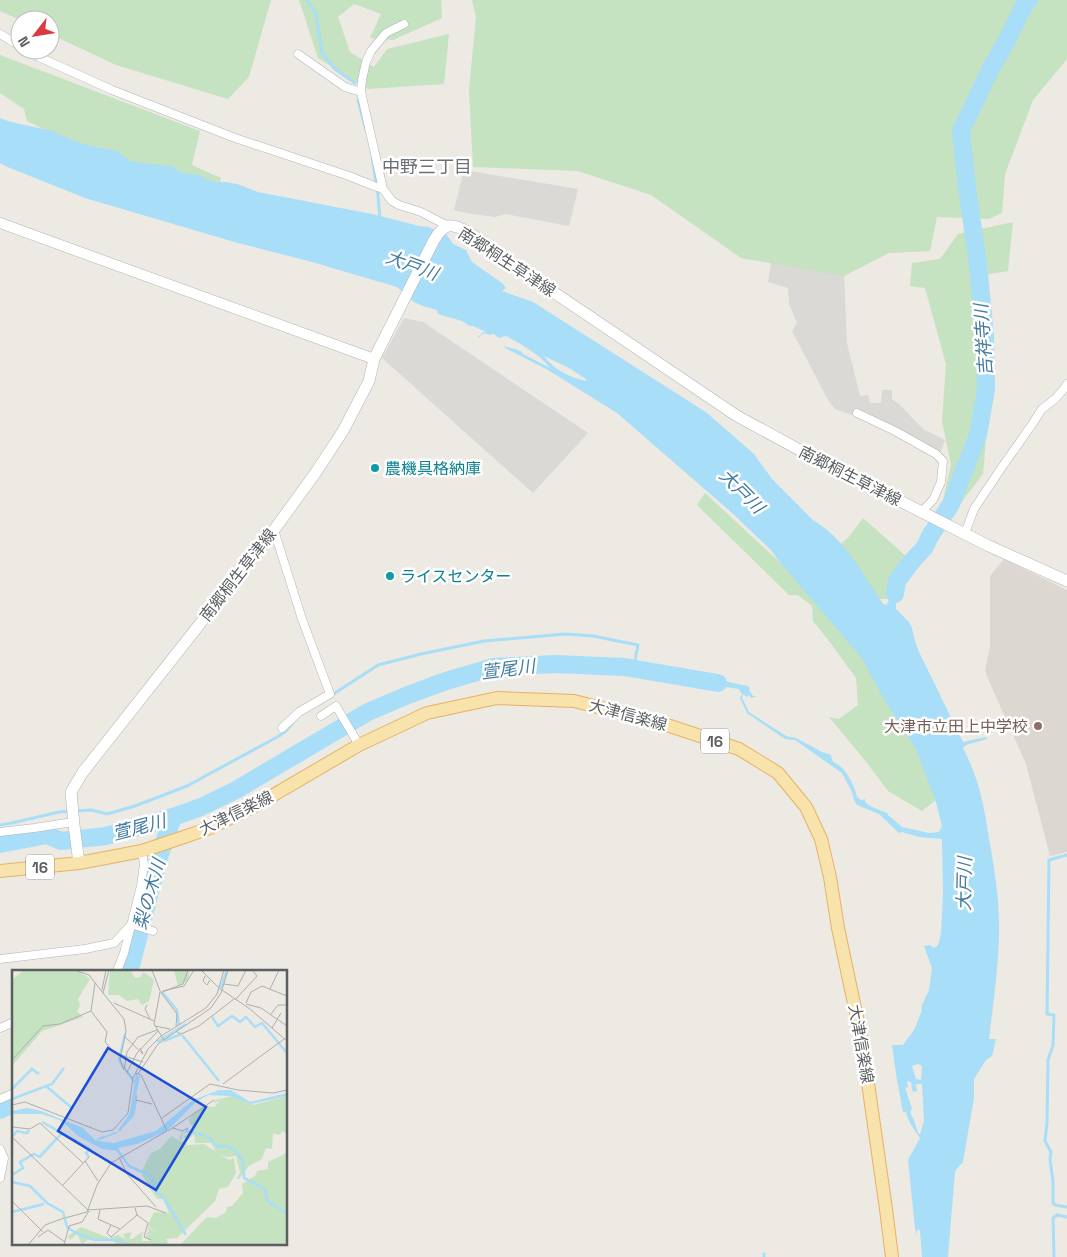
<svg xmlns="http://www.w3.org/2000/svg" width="1067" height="1257" font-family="'Space Grotesk','Noto Sans JP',sans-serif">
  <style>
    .industrial { fill: #dbd9d5 }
    .education { fill: #dcd8d1 }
    .green { fill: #c5e2c1 }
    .water { fill: #a8def8; fill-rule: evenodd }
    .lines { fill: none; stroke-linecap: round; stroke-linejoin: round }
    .stream { stroke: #a8def8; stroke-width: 3 }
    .river { stroke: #a8def8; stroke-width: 18 }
    .minor-casing { stroke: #b0b4b7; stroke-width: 9 }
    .tertiary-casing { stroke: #b0b4b7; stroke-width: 11 }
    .secondary-casing { stroke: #b0b3b7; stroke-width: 12 }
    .primary-casing { stroke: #e6b263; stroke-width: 14 }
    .minor { stroke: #fff; stroke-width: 8 }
    .tertiary { stroke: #fff; stroke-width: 10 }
    .secondary { stroke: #fff; stroke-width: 11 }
    .primary { stroke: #f8e3ac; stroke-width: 12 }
    .culture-dot { fill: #0f9aa8; stroke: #fff; stroke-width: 2 }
    .education-dot { fill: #8d6e63; stroke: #fff; stroke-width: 2 }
    .labels { text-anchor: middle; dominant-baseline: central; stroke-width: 5; stroke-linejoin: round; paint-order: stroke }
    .shield { fill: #fff; stroke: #8c8f91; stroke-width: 1 }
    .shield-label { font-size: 15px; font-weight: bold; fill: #5b5f62 }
    .street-label { font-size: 16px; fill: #5b5f62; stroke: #fff }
    .culture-label { font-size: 16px; fill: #0d838f; stroke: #fff; text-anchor: start }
    .education-label { font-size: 16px; fill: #785e54; stroke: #fff; text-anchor: end }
    .neighbourhood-label { font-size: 18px; fill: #6c7174; stroke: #fff }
    .water-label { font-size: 18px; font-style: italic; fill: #447ba0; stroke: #fff }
    .inset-river { fill: none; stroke: #a8def8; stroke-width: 2.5 }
    .inset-road { fill: none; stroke: #afaeab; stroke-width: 1 }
    .view { fill: #1d4ed8; fill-opacity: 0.15; stroke: #1d4ed8; stroke-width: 2.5 }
    .inset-edge { fill: none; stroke: #5b5f62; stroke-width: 2.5 }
  </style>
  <rect width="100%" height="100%" fill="#ede9e3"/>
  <path class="industrial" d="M464,170L578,189L569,226L506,214L495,217L466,213L454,210Z
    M772,258L844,273L847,343L860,396L868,395L870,403H881L882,390H892V399L900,405L923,429L945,440L939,458L907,441L860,418L835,409L828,400L792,331L797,323L789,304L788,288L768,282Z
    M404,318L423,322L588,433L533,493L382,358Z"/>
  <path class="education" d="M1004,559L1067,590V852L1050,856L1026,764L992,688L985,671L990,647V576Z"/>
  <path class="green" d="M0,0H271L249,77L228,99L116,65L50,34V20H20L0,11Z
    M299,0H441L442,18L393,40L370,38L381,14L354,4L338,17L350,52L374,67L387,49L449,34L444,84L368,89L318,58Z
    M472,0H1067V59L1033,100L1005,174L1002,213L989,219L937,217L930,251L889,253L844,276L741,258L651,195L578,171L473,167L469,90L476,17Z
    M0,55L200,131L192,165L221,178L219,189L69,142L27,121L24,109L0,93Z
    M1013,222L1008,271L972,277L990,390L983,474L960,504L943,500L951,464L942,422L946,364L925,288L910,286L912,263L940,259L958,234Z
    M705,493L800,581L862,655L919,748L938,798L922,811L888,791L864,759L829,717L839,719L858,705L856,678L829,641L813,621L812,606L798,595H789L697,505Z
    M863,518L907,557L905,576L886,599H873L838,546L848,538Z"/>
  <path class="water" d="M0,118L11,122L52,131L67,138L87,145L117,151L130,161L148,164L172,166L182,173L198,175L213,182H226L237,184L258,192L372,214L419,226L429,227L447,235L453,244L466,250L472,262L502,283L506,288L502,291L533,302L690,402L707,413L754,454L772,479L813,520C846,540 862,574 884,605L888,603C891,590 896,580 905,570L899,585V594L896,600V609L909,622L912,628L915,641L919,652L963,742L986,737L987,739L966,745L963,748C979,779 984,805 989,839C995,871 1000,904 999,937C998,971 993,1005 989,1039H996L992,1056L986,1060L974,1079V1098L963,1162L955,1171L948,1257H922L920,1230H917V1235L915,1228L908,1160L920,1138C914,1129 909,1124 906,1112H903L897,1080L892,1045H903L914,1030L921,1013L922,1005L929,990L932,968L924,946L930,945L934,948L938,945L941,934L943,893L942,839L919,837L902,832L899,833L879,814L857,805L854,800L852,792L842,773L839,771L795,740L785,739L747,713L740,698L742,694L739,689L694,682L691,683L689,681L702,677L748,686L750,688L749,690L753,696H757L751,698L749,695L747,697L743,694L742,698L749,712L786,736L796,738L822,752L831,755L833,762C837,764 842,767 844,770C850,778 855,787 857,797L861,800L865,799V802L870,806L887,813L888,815L902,827L929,833L939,832L942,826L936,802L916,749L884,699L861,657L778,560L772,551L731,512L617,413L548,370L505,348L504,346C510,349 516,348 522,352L523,354L550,368C539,354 522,345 506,336L499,338L494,334L489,335L485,333L481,335L479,338L478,337L483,332H486L473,326H470L462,321L438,314L437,310L423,306L414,302L397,287L312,262L238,243L85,198L5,166L0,163ZM544,356L569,368L586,379V381C569,377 554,370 544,356ZM918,1064L922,1066L921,1080L916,1079L912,1066ZM907,1081L911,1082L912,1089L913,1092L917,1091L916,1084H922L924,1121L920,1134L918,1133L914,1120L910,1112L912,1109L905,1087L908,1088Z"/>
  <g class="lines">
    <path class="stream" d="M307,0L316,13L322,53L335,69L355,83
      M358,100L366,130
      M372,156L378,195L380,219
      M332,695L378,665L421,654L484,641L565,634L593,636L638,645L635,660L637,669
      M0,825L12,823L59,812L91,810L107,814L135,806L187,786L279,736L286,731L294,721
      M1067,855L1049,860L1047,1014L1054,1015L1053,1045L1048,1060L1047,1123L1045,1141L1051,1152L1050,1159L1053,1182V1203L1055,1205L1067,1207
      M764,1257V1254
      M1054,1257L1053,1218L1057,1215L1067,1217"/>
    <path class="river" d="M895,594L897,581L912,561L925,547L930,536L951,504L978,435L986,389L985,337L978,264L967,188L961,131L991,68L1006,42L1026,1L1029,0
      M0,844L47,835L61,841L106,836L173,817L201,807L236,790L368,712L408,695L446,681L494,667L556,664L624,667L718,683
      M128,971L132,962L158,860L173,817
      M0,1110L14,1103"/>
    <defs>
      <path id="minor" d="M0,34L20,46
        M27,50L39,57L112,90L235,138L349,176L374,186L383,189L392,201L399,205L421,212L448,226
        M298,54L345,87L361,92L383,189
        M361,92L362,80L366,62L371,51L386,33L404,24
        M857,413L895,431L936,454L943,461L941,482L933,500L921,512
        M274,530L302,619L330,694L299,712L282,728
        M965,533L974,509L1000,470L1033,423L1042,409L1055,399L1063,390L1067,384
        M321,716L336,706L359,745
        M0,832L34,828L73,822
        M131,924L153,931
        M0,959L85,949L114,943L131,925
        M117,971L124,953L141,886L144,864L142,851
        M0,1028L14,1022
        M0,1099L14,1093
        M0,1149L4,1158L0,1178"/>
      <path id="tertiary" d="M0,223L374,359"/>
      <path id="secondary" d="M79,863L74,825L71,792L83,772L274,530L314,475L343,431L369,381L374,359L434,240C437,235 442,228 448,226C463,223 494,251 506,260L737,416L807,454L989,546L1067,581"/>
      <path id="primary" d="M0,871L79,863L142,851L181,838L210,828L253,807L359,745L427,713L497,698L574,701L661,723L739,749L778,773L806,807L821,839L830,877L838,928L862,1041L886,1209L892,1257"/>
    </defs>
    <use href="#minor" class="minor-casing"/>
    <use href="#tertiary" class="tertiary-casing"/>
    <use href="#secondary" class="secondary-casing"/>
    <use href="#primary" class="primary-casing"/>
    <use href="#minor" class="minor"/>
    <use href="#tertiary" class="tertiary"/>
    <use href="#secondary" class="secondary"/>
    <use href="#primary" class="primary"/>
  </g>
  <g class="culture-dot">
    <circle cx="375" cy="468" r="5"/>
    <circle cx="390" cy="576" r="5"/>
  </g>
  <circle class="education-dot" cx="1038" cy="726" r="5"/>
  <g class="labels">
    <g class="shield">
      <rect x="701" y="728.5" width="28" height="25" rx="4"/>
      <rect x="26" y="854.5" width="28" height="25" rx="4"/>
    </g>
    <g class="shield-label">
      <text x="715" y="741">16</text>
      <text x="40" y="867">16</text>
    </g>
    <g class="street-label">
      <text transform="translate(507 262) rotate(33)">南郷桐生草津線</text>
      <text transform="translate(850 476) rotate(27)">南郷桐生草津線</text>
      <text transform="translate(238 575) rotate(-52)">南郷桐生草津線</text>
      <text transform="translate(628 715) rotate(15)">大津信楽線</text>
      <text transform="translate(236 813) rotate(-26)">大津信楽線</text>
      <text transform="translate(861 1044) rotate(80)">大津信楽線</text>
    </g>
    <g class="culture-label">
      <text x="385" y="468">農機具格納庫</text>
      <text x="400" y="576">ライスセンター</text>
    </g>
    <g class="education-label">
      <text x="1028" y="726">大津市立田上中学校</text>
    </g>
    <g class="neighbourhood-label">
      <text x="427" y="166">中野三丁目</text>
    </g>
    <g class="water-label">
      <text transform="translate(412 265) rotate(20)">大戸川</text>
      <text transform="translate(983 340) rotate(-94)">吉祥寺川</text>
      <text transform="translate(742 491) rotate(45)">大戸川</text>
      <text transform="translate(508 669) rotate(-7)">萱尾川</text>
      <text transform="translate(139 827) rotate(-15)">萱尾川</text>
      <text transform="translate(964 884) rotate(-89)">大戸川</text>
      <text transform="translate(149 894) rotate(-74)">梨の木川</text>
    </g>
  </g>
  <g transform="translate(12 970)">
    <rect width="275" height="275" fill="#ede9e3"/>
    <path d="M12,0H65L78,9L66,29L68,36L65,41L71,47L30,61L0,96V10ZM98,0H118L123,8L129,7L131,2L136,5L142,10L137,31L130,35L126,29L115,31L107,25H96ZM178,0L176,10L166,16L162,1ZM220,126L241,135L275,126V165L271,161L267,165L261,163L260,179L254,178L250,189L237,196L227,209H224L228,203L224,186L215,187L205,183L199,173H183L182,164L174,172L172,166L177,163H171L170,171L167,168L170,162L182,159L176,150L183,143L194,136L202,137L208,131L202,133L203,130ZM159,166L176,175L192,174L217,190L222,188L224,203L216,217L207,219L203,231L165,268L154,269L156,273L153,275H106L101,271L76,270L70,274L65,264L58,270L56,266L69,257L97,268L107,265L114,270L111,264L120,262L117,269H120L130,262L133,263L130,264V271H139L133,267L137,261L135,256L145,263L136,255L142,242L157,243L151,229H145L130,205L131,198L139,183L148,179ZM275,183V275H168L195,247L204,248L214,242L215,237L220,236L231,223L230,214L243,206L245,201L256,199V192Z" fill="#c5e2c1"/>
    <path d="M207,120H219L238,132L275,123V126L239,134L219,126L196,125L184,132L155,161L125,174L106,178L107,181L90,179L66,166L50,151L30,144H0V141L15,138L29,141L71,158L84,171L87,168L91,166H94L103,162H106L109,159L105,163L85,171L102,173L144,161L181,130Z" fill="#a8def8"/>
    <path class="inset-river" d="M208,20L215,0M150,22L165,40L167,55M200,47L206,56L220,46L228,52L234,47L243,57L250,53L275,83M113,64L107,90L122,112M170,65L207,111M152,71L169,64M145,72L174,54M34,116L60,138M0,119L20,99L27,104M123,124L127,106M0,129L40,114L52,98M112,155L121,145L124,130M174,160L197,167L206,177L211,175L223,180L231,191L232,208L253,219L255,230L275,244M107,161L119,144L125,104M1,166L5,161L15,163L17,160M104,178L117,196L139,206L145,223L152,228L174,265M28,186L50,163L30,152M0,205L11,198L8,192L22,184L28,187L50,163L78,179L74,183L77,187M0,212L18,216L35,233L51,242L55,257L64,263L83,270H107L116,275M0,242L32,234"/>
    <path class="inset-road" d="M97,0L91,23L112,49L114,61L108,89L111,98L121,108M140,0L148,21L165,44L164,56M189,0L207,18M65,1L77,5L91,23M193,6L191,11L195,15L198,10M83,13L79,41L95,62L93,72L103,83L131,92M212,14L226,16L234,0M258,19L267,0M90,20L94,0M210,20L238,39L275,71M151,21L172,16L182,0M148,22L142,54L152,70M150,22L171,14L176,0M223,30L245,6L240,0M102,33L142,51M234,33L239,22L250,16L275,26M234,34L249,38L275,56M135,35L133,39L138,49M259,44L266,35H275M143,56L158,59M260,58L269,43M165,62L169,64L187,56L222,29M113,67L131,84L128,78M0,90L31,56L48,54L79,41M112,100L115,82L126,67L145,60M115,102L125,83L146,61M126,104L146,74L199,38L209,23L216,0M211,114L272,69M124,125V130L140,134M0,135L13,132L90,162L101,160L116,143L121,108L136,79L149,66L194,38L205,24L212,0M150,148L198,114L226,120L261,123L275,120M0,157L18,159L28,153L71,193M161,158L170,161L176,158M156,161L202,130M0,167L76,240M107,187L115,204L144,237M73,191L86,211M51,215L77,187M0,231L31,262M123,238L125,245L136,253L132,267L139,270M76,240L135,236L154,243M88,240L86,249L108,259M53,248L75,242L85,215L99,193L155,161L129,105L123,103M99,255L95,263L99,267L125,245M26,267L36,260L53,272M16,275L33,255L52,248M52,275L57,256L70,252L77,241"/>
    <path class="view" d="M96,78L194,137L144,220L46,161Z"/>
    <rect width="275" height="275" class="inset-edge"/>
  </g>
  <g transform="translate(35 35) rotate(239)"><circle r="24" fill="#ffffff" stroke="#bdbfc0"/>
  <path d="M0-4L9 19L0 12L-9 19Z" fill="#db3b40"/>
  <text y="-8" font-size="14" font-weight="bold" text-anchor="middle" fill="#5b5f62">N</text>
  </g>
</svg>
